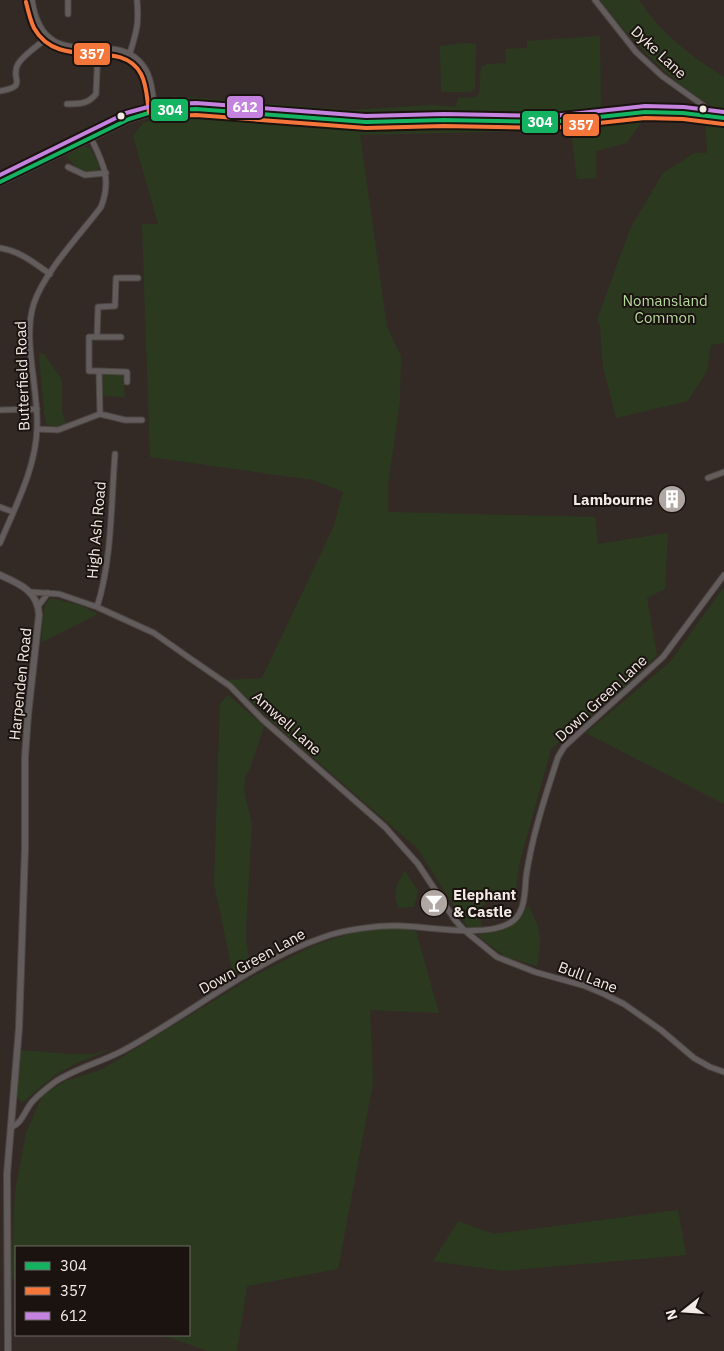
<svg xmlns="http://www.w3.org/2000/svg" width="724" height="1351" font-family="'IBM Plex Sans',sans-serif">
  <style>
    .green { fill: #2b3a1f }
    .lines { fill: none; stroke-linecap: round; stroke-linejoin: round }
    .minor-casing { stroke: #4d4642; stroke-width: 7 }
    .tertiary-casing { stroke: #4d4642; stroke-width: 8 }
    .secondary-casing { stroke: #4d4642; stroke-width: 9 }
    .minor { stroke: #625d5c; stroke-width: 5 }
    .tertiary { stroke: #625d5c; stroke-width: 6 }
    .secondary { stroke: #635f5e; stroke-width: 7 }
    .bus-1-casing { stroke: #1a1310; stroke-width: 8 }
    .bus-2-casing { stroke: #1a1310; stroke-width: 8 }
    .bus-3-casing { stroke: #1a1310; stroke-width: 8 }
    .bus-1 { stroke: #13b361; stroke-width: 4 }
    .bus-2 { stroke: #f5763a; stroke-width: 4 }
    .bus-3 { stroke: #c483df; stroke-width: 4 }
    .bus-dot { fill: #f4eae5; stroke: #1a1310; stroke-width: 2 }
    .labels { text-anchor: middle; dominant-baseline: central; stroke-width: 4; stroke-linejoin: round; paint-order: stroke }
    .street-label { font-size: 15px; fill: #f4eae5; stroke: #1a1310 }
    .park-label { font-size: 15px; fill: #b6db9f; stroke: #1a1310 }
    .poi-label { font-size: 15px; font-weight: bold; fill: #f4eae5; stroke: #1a1310; text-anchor: end }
    .line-badge { stroke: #1a1310; stroke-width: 2 }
    .badge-label { font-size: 14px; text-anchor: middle; font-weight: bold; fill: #fff }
  </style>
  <rect width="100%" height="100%" fill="#332a26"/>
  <path class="green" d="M600,0H639C659,32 692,57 724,77V113C710,106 698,97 685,88C651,61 626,34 600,0Z
    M600,36L601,110L642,116V121L627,143L596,151V178L577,179L571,130L360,135L387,327L401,356L400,401L388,485V512L595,517L598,544L668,533L665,589L647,598L657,655L636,677L551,749L519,865L515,899L487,900L479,911L482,929L468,928L417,848L279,728L228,680L262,678L333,528L343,492L313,480L150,457L142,224H158L133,136L143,123L164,116L173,96L349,110L434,105L456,107L458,98L476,97L479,94L481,67L488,64L506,63L505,49L527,48V41Z
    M464,43L476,44L475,88L471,92H441L440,46Z
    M705,114L724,115V343L711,345L707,371L688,401L616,418L603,367L600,326L597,320L630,229L663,173L694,153H707Z
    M84,146L91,149L99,166C91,183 73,165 66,156Z
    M39,353L44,354L62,380V412L66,423L57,426L47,425C44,421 40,364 39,353Z
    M104,373L121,374L123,377L125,397L102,396V374Z
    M724,587V804L586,733L670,662Z
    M51,598L79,605L98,614L42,642C43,630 40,606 51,598Z
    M228,695L264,726L250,768L245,778L244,791L252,824L246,928V939L250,967L233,974L214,883L220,704Z
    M405,871L418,891L414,907L399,908L395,899L397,884Z
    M528,905C542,933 542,935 537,966L504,956L477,935C501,931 517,930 528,905Z
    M400,928L416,931L439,1013L370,1010L373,1083L338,1269L247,1286L237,1351H208L162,1335H189V1247H16V1280L11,1278L15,1192L26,1133L42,1096L65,1081L101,1070L254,976L312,946L361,930Z
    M112,1049L77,1063L55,1075L24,1101H20L17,1096L20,1050L71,1054H93Z
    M678,1210L686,1255L503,1271L433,1261L458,1221L494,1234Z"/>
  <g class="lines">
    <defs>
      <path id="minor" d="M32,0C44,81 114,23 144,67C152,78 153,98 155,111
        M68,0V14
        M595,0L636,52L662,76L704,106L710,117
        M130,53C137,30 139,24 137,0
        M0,91C30,86 9,79 18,64C23,55 40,44 48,37
        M67,104C80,104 88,104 96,94L98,48
        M68,167L85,175L106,173
        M0,248C20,251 34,263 50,274
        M97,337L98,307L115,306L116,278H138
        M99,371H89V337H121
        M0,410L37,409
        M100,414L99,371L127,372V382
        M37,429L58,430L100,414L125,420H142
        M708,478L724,472
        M0,507L13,512
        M0,543C15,507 36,468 37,428C39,390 22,339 34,303C45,271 80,235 101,207C112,179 103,163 91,138
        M30,592L59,594L97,607L154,633L188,657L230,686L262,719L385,827L418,864L455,920L464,930L497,957L535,972L585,986L604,994L624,1004L661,1030L694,1058L710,1067L724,1072
        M39,605L48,593
        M97,607C112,561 111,503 115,454
        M11,1127C22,1124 25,1110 32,1102C39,1094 47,1088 55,1082C76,1068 102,1062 124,1050C191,1014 251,962 324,937C346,929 380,925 403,926C430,927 492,939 514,920C525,911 525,891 526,877C532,836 545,797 558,757L564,747L578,734L663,657L724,575"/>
      <path id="tertiary" d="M0,575C20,584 38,591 39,615L28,715L25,757V848L21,969L19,1028L7,1174L8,1351"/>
      <path id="secondary" d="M0,182L129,119L155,111L196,109L366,122L444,120L553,122L645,112L683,113L724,118"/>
    </defs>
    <use href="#minor" class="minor-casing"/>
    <use href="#tertiary" class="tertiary-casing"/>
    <use href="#secondary" class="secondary-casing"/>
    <use href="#minor" class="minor"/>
    <use href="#tertiary" class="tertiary"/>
    <use href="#secondary" class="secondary"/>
    <defs>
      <path id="bus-1" d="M0,182L129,119L155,111L196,109L366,122L444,120L553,122L645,112L683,113L724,118"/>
      <path id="bus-2" d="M26,2C28,10 30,20 34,28C59,73 121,36 141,74C147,85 147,100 149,112
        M155,117L196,115L366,128L444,126L553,128L645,118L683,119L723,124"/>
      <path id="bus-3" d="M0,175L126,113L155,105L196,103L366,116L444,114L553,116L645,106L684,107L724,112"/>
    </defs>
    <use href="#bus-1" class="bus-1-casing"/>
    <use href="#bus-2" class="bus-2-casing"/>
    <use href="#bus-3" class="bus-3-casing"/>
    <use href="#bus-1" class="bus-1"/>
    <use href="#bus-2" class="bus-2"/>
    <use href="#bus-3" class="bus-3"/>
  </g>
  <defs>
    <symbol id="building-disc" viewBox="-11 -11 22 22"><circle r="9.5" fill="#b0a7a2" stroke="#1a1310"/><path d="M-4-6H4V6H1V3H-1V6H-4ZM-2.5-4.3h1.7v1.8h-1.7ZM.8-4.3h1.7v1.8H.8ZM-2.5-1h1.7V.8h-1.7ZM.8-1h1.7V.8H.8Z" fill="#fff"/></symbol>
    <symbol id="bar-disc" viewBox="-11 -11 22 22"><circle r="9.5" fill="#b0a7a2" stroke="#1a1310"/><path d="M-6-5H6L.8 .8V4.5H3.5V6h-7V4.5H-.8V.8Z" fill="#fff"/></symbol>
  </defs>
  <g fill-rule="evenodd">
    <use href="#building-disc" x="656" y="483" width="32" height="32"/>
    <use href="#bar-disc" x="418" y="887" width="32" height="32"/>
  </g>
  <g class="bus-dot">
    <circle cx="703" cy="109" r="4.5"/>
    <circle cx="121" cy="116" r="4.5"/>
  </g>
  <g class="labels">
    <g class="street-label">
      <text transform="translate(659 52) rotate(43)">Dyke Lane</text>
      <text transform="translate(22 376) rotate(-92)">Butterfield Road</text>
      <text transform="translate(96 530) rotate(-85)">High Ash Road</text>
      <text transform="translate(20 684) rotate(-84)">Harpenden Road</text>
      <text transform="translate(601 698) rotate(-43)">Down Green Lane</text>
      <text transform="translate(287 723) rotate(42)">Amwell Lane</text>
      <text transform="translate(252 961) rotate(-29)">Down Green Lane</text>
      <text transform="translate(588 977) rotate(21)">Bull Lane</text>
    </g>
    <g class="park-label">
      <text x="665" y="300">Nomansland<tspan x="665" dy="17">Common</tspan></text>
    </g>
    <g class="poi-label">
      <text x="653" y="499">Lambourne</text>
      <text x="453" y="894" text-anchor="start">Elephant<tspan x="453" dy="17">&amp; Castle</tspan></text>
    </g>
  </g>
  <g class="line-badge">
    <rect x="73" y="42" width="38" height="24" rx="5" fill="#f5763a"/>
    <rect x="226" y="95" width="38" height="24" rx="5" fill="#c483df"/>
    <rect x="150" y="98" width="39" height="24" rx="5" fill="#13b361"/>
    <rect x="521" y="110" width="38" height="24" rx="5" fill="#13b361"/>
    <rect x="562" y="113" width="38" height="24" rx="5" fill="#f5763a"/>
  </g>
  <g class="badge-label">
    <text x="92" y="59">357</text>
    <text x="245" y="112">612</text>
    <text x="170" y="115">304</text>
    <text x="540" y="127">304</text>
    <text x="581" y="130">357</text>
  </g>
  <rect x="15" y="1246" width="175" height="90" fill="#1a1310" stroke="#716965"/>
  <rect x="25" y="1262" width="25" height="8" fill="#13b361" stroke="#716965"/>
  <text x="60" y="1271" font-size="15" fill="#f4eae5">304</text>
  <rect x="25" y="1287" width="25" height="8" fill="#f5763a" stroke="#716965"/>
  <text x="60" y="1296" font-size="15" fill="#f4eae5">357</text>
  <rect x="25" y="1312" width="25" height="8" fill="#c483df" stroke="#716965"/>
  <text x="60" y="1321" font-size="15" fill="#f4eae5">612</text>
  <g transform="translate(684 1311) rotate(253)" stroke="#1a1310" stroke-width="4" paint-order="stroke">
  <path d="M0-4L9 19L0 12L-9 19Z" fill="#f4eae5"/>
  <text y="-8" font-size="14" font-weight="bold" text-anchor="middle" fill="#f4eae5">N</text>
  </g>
</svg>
